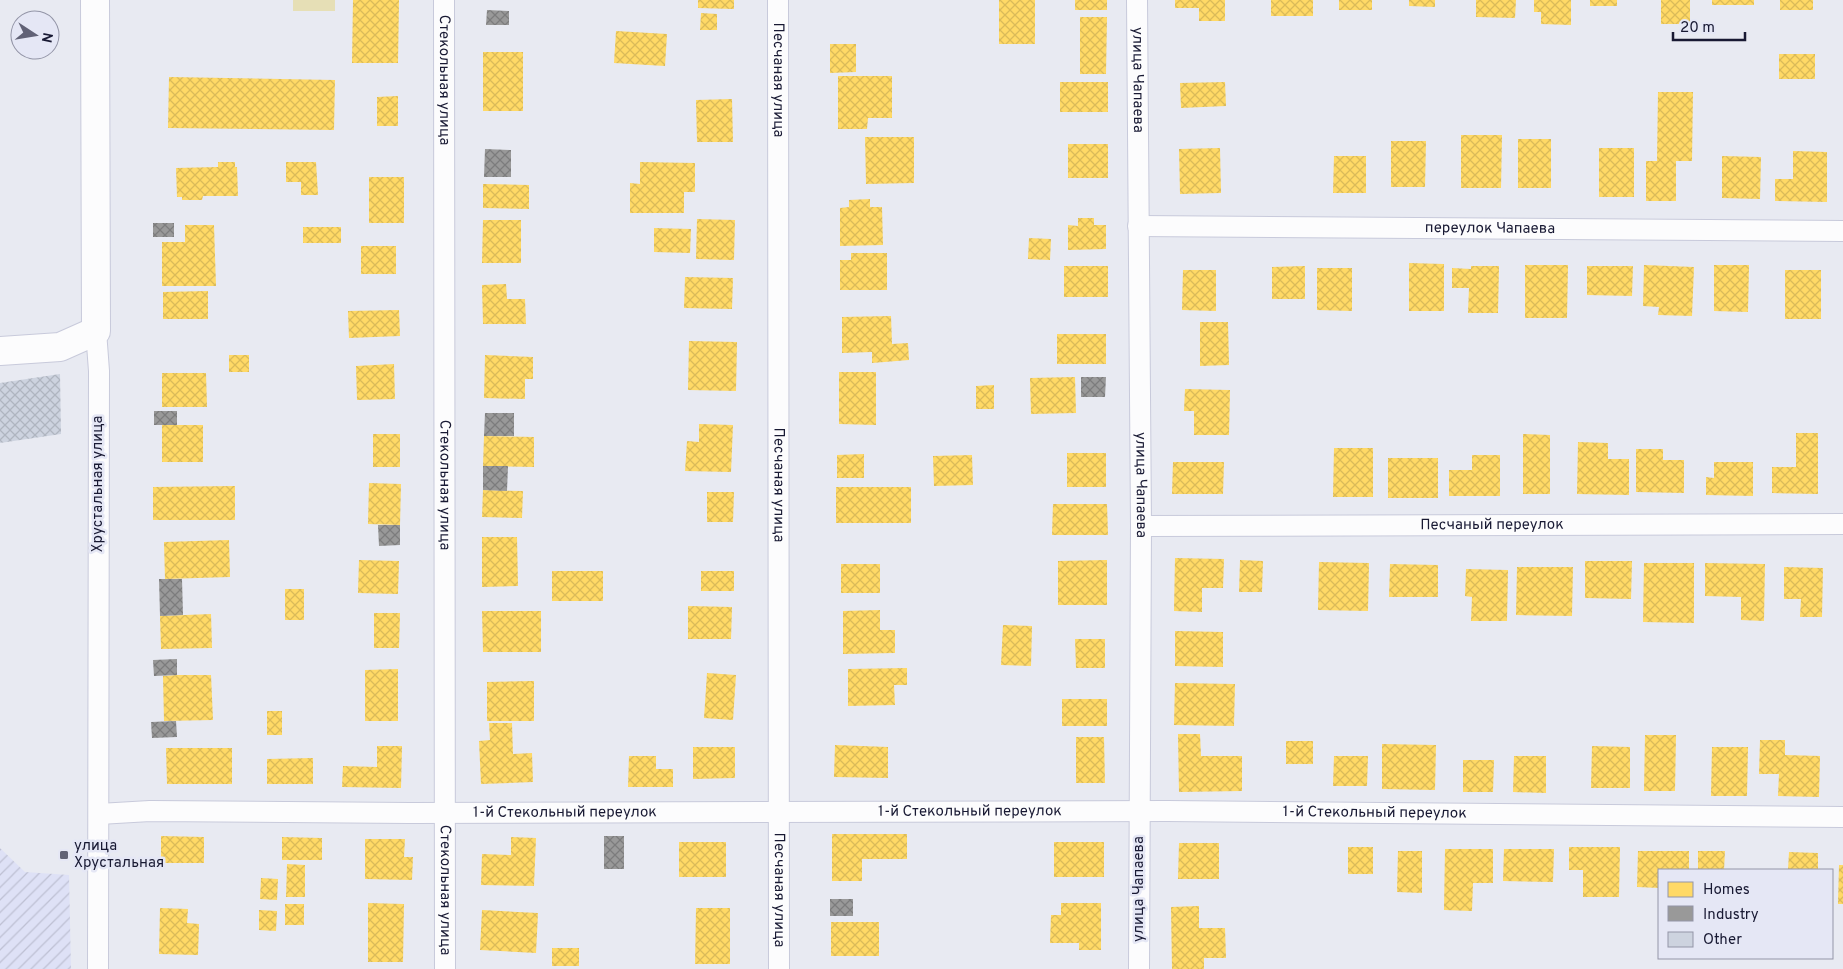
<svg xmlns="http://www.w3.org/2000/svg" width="1843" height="969" font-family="Overpass,sans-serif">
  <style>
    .industrial { fill: url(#industrial-furrows) }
    .green { fill: #e6dfb6 }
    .homes { fill: url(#homes-cross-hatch) }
    .industry { fill: url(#industry-cross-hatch) }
    .building { fill: url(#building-cross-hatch) }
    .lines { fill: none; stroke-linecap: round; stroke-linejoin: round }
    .street-casing { stroke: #c8cadb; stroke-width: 22 }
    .secondary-casing { stroke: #c8cadb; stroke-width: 30 }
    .street { stroke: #fcfcfd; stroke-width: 20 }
    .secondary { stroke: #fcfcfd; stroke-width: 28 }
    .poi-dot { fill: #616276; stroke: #e5e7f5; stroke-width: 2 }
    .labels { text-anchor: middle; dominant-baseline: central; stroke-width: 5; stroke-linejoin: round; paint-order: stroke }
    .street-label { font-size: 15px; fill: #181933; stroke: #e5e7f5 }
    .poi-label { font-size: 15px; fill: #181933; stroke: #e5e7f5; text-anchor: start }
  </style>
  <defs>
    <pattern id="industrial-furrows" width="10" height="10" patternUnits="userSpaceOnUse" patternTransform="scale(1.25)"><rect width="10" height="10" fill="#dee1f6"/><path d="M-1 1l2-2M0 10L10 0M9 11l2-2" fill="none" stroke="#bec0d3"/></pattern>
    <pattern id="homes-cross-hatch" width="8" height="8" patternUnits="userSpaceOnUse" patternTransform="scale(1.25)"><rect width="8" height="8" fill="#ffd966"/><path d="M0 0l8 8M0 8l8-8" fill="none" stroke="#daba59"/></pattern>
    <pattern id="industry-cross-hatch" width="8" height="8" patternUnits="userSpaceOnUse" patternTransform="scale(1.25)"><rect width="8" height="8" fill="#999"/><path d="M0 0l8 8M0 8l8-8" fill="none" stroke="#7c7c7d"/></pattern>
    <pattern id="building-cross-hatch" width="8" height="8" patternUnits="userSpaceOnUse" patternTransform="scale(1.25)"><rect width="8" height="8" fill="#cdd3df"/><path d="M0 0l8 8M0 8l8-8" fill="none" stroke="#afb5c0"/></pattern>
  </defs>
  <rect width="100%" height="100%" fill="#e8eaf2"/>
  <path class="industrial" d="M0,848L25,872L69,875L71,969H0Z"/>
  <path class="green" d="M293,0H335V11H293Z"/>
  <path class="homes" d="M353,0H399L398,63H352Z
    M698,0H734V9L698,8Z
    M999,0H1035V44H999Z
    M1075,0H1107V10H1075Z
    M1175,0H1225V21H1199V8H1175Z
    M1271,0H1313V16H1271Z
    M1339,0H1372V10H1339Z
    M1409,0H1435V7L1409,6Z
    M1476,0H1516L1515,18L1476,17Z
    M1534,0H1571V25L1541,24V12H1534Z
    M1590,0H1617V6H1590Z
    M1661,0H1690V24H1661Z
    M1712,0H1754V5H1712Z
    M1780,0H1813V10H1780Z
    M701,13L717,14V30H700Z
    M1080,17H1107L1106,74H1080Z
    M616,31L667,34L665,66L614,63Z
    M830,44H856V72L830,73Z
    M483,52H523V111H483Z
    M1779,54H1815V79H1779Z
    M838,76H892V118H868L867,129H838Z
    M169,77L335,80L334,130L168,128Z
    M1060,82H1108V112H1060Z
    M1225,82L1226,106L1181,108L1180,83Z
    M1658,92H1693L1692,161H1676V201H1646V161H1657Z
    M398,96V126H377V97Z
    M732,99L733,142H697L696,100Z
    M1461,135H1502L1501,188H1461Z
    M865,137H914V183L866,184Z
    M1518,139H1551V188H1518Z
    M1391,141H1426L1425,187H1391Z
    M1068,144H1108V178H1068Z
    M1220,148L1221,193L1180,194L1179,149Z
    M1599,148H1634V197H1599Z
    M1793,151L1827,152V202L1775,201V179H1793Z
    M1334,156H1366V193H1333Z
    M1722,156L1761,157L1760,199L1722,198Z
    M218,162H235V167H237L238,196H203L202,200H182V197H177L176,168L218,167Z
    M286,162H316L318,195H301V182H286Z
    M640,162L695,163V192H684V213H630V183L640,184Z
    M369,177H404V223H369Z
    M483,184L529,185V209L483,208Z
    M870,199V207H882L883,245L840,246V208L849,207V200Z
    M1078,218H1094V225H1106V249L1068,250V225L1078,226Z
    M697,219L735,220L734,260L696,259Z
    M483,220H521V263H482Z
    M185,225H214L216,286H162V242H185Z
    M303,227H341V243H303Z
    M654,228L691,229L690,253L654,252Z
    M1029,238L1051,239L1050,260L1028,259Z
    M361,246H396V274H361Z
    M851,253H887V290H840V260H851Z
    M1409,263L1444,264V311H1409Z
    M1525,265H1568L1567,318H1525Z
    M1644,265L1694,267L1692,316L1658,315L1659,307L1643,306Z
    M1714,265H1749L1748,312L1714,311Z
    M1064,266H1108V297H1064Z
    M1305,266V299H1272V267Z
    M1471,266H1499L1498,313H1468L1469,288H1452V268L1471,269Z
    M1587,266H1633L1632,296L1587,295Z
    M1317,268H1352V311L1317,310Z
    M1183,270H1216V311L1182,310Z
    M1785,270H1821V319H1785Z
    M685,277L733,278L732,309L684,308Z
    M506,284L507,299H525L526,324H483L482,285Z
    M208,291V319H163V292Z
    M399,310L400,336L349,338L348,311Z
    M891,316L892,344L908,343L909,360L872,363V352L842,353V317Z
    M1200,322H1228L1229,365L1200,366Z
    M1057,334H1106V364H1057Z
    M689,341L737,342L736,391L688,390Z
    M229,355H249V372H229Z
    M485,355L533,357V379H525V399L484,398Z
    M394,364L395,399L357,400L356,366Z
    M839,372H876V425L839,424Z
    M162,373H206L207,407H162Z
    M1075,377L1076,413L1031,414L1030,378Z
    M994,385V409H976V386Z
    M1185,389L1230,390L1229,435H1194V411H1184Z
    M699,424L733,425L731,472L685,471L687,441L699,442Z
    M162,425H203V462H162Z
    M1796,433H1818V494L1772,493V467H1796Z
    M373,434H400V467H373Z
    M1523,434L1550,435V494H1523Z
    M484,436L534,437V467L483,466Z
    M1578,442L1608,443V459H1629V495L1577,494Z
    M1334,448H1373V497H1333Z
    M1636,449H1663V460H1684V493L1636,492Z
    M1067,453H1106V487H1067Z
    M864,454V478H837V455Z
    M972,455L973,485L934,486L933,456Z
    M1472,455H1500V496H1449V470H1472Z
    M1388,458H1438V498H1388Z
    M1173,462H1224L1223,494H1172Z
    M1714,462H1753V496L1706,495V477L1714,478Z
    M369,483L401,484L400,525L368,524Z
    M235,486V520H153V487Z
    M836,487H911V523H836Z
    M483,490L523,491L522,518L482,517Z
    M707,492H734L733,522H707Z
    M1053,504H1107L1108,535H1052Z
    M482,537H517L518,586L482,587Z
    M229,540L230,577L165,579L164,542Z
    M1175,558L1224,559L1223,588H1202V612L1174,611Z
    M359,560L399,561L398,594L358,593Z
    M1107,560V605H1058V561Z
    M1240,560L1263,561L1262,592H1239Z
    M1585,561H1632L1631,599L1585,598Z
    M1319,562L1369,563L1368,611L1318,610Z
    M1644,563H1694V623L1643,622Z
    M1705,563L1765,564L1764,621L1741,620V597L1705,596Z
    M841,564H880V593H841Z
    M1390,564L1438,565V597H1389Z
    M1517,567H1573L1572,616L1516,615Z
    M1784,567L1823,568L1822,617H1800L1801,599H1784Z
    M1466,569L1508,570L1507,621H1471L1472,597L1465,596Z
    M552,571H603V601H552Z
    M701,571H734V591H701Z
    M285,589H304V620H285Z
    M688,606L732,607L731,639H688Z
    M880,610V630H895V653L843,654V611Z
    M482,611H541V652H483Z
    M374,613H400L399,648H374Z
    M211,614L212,648L161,649L160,616Z
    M1003,625L1032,626L1031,666L1001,665Z
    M1175,631L1223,632V667L1175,666Z
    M1075,639H1105V668H1076Z
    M907,668V685H894L895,705L848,706V669Z
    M398,669V721H365V670Z
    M707,673L736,675L733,720L704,718Z
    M177,675H211L213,720L164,721L163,676Z
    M534,681V721H487V682Z
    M1175,683L1235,684L1234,726L1174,725Z
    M1062,699H1107V726H1062Z
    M267,711H282V735H267Z
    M489,723H512L513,754L532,753L533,782L481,784L479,741L490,740Z
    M1178,734H1200L1201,756H1242V791L1179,792Z
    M1645,735H1676L1675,791H1644Z
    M1076,737H1104L1105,783H1076Z
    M1760,740H1785V755L1820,756L1819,797L1778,796L1779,774H1759Z
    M1286,741H1313V764H1286Z
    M1382,744L1436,745L1435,790L1382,789Z
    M835,745L888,747V778L834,777Z
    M377,746H402L401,788L342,787L343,766L377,767Z
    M1592,746L1630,747V788H1591Z
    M693,747H735V778L693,779Z
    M1712,747H1748L1747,796H1711Z
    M166,748H232V784H167Z
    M629,756H656V769H673V787H628Z
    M1334,756H1368L1367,786H1333Z
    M1514,756H1546V793L1513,792Z
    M313,758V784H267V759Z
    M1463,760H1494L1493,792H1463Z
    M832,834H907V859H862V881H832Z
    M161,836L204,837V863H161Z
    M282,837L322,838V860H282Z
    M511,837L536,838L534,886L481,885L482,854L511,855Z
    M365,839H405L404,857H413L412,880L365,879Z
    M679,842H726V877H679Z
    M1054,842H1104V877H1054Z
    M1179,843H1219V879H1178Z
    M1348,847H1373V874H1348Z
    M1569,847H1620L1619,897H1583V870H1569Z
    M1445,849H1493V883H1473L1472,911L1444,910Z
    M1504,849H1554L1553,882L1503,881Z
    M1398,851H1422V893L1397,892Z
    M1638,851H1689V870H1659V888L1637,887Z
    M1698,851H1725L1724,870H1698Z
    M1789,852L1818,853V870H1788Z
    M287,864L305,865V897H286Z
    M1839,865H1843V904H1838Z
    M261,878L278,879L277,900L260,899Z
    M368,903L404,904L403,962H368Z
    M1061,903H1101V950H1079V943H1050L1051,915H1061Z
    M285,904H304V925H285Z
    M1199,906V928H1225L1226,958H1204V969H1172L1171,907Z
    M160,908L188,909L187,923L199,924L198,955L159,954Z
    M696,908H730V964H695Z
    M259,910L277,911L276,931L259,930Z
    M482,910L538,913L536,953L480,950Z
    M831,922H879V956H831Z
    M552,948H579V966H552Z"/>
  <path class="industry" d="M487,10L509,11V25H486Z
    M485,149L511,150V177H484Z
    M153,223H174V237H153Z
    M1081,377H1106L1105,397H1081Z
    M154,411H177V425H154Z
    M485,413H514V436H484Z
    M483,466H508L507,491L483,490Z
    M378,525H400V545L379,546Z
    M159,579H182L183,615L160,616Z
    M177,659V675L154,676L153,660Z
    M176,721L177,737L152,738L151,722Z
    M604,836H624V869H604Z
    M830,899H853V916H830Z"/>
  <path class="building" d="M60,374L61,434L0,443V383Z"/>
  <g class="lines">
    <defs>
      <g id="street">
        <path id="s1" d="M444,0L445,969"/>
        <path id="s2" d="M778,0L779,969"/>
        <path id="s3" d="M1137,0L1141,526L1139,969"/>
        <path id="s4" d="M1138,226L1843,231"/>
        <path d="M96,331L99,371L98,969"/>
        <path id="s5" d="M1141,526L1843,524"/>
        <path id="s6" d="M99,814L150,811L410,813L1167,811L1843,817"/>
      </g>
      <path id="secondary" d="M0,351L60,347L96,331L95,0"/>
    </defs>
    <use href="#street" class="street-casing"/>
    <use href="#secondary" class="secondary-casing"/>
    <use href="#street" class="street"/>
    <use href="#secondary" class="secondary"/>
  </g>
  <rect class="poi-dot" x="59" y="850" width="10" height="10" rx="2.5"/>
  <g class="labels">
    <g class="street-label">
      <text stroke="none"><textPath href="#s1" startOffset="80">Стекольная улица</textPath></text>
      <text stroke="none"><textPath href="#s2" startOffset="80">Песчаная улица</textPath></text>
      <text stroke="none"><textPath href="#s3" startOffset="80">улица Чапаева</textPath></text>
      <text stroke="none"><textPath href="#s4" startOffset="352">переулок Чапаева</textPath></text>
      <text transform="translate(98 484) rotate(-90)">Хрустальная улица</text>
      <text stroke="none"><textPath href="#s3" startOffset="485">улица Чапаева</textPath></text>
      <text stroke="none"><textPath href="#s1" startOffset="485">Стекольная улица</textPath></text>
      <text stroke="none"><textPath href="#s2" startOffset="485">Песчаная улица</textPath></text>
      <text stroke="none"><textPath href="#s5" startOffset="351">Песчаный переулок</textPath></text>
      <text stroke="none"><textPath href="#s6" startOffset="871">1-й Стекольный переулок</textPath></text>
      <text stroke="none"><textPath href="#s6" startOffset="466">1-й Стекольный переулок</textPath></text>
      <text stroke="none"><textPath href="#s6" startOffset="1276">1-й Стекольный переулок</textPath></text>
      <text stroke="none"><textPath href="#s1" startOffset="890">Стекольная улица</textPath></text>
      <text stroke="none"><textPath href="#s2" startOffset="890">Песчаная улица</textPath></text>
      <text transform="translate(1139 889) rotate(-90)">улица Чапаева</text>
    </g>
    <g class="poi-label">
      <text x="74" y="846">улица<tspan x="74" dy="17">Хрустальная</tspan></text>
    </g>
  </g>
  <rect x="1658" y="869" width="175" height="90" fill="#e5e7f5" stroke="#9395a7"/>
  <rect x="1668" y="882" width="25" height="15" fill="#ffd966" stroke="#9395a7"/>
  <text x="1703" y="894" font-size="15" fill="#181933">Homes</text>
  <rect x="1668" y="906" width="25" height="15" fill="#999999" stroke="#9395a7"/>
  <text x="1703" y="919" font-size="15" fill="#181933">Industry</text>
  <rect x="1668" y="932" width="25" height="15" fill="#cdd3df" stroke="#9395a7"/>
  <text x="1703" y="944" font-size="15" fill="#181933">Other</text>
  <g transform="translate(35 35) rotate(102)"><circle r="24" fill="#e5e7f5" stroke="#9395a7"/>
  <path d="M0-4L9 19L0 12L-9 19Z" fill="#616276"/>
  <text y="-8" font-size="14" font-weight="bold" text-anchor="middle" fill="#181933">N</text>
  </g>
  <path d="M1673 32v8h72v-8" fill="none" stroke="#181933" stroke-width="2.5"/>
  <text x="1680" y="32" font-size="15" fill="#181933" stroke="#e5e7f5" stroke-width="4" paint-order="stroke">20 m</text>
</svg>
